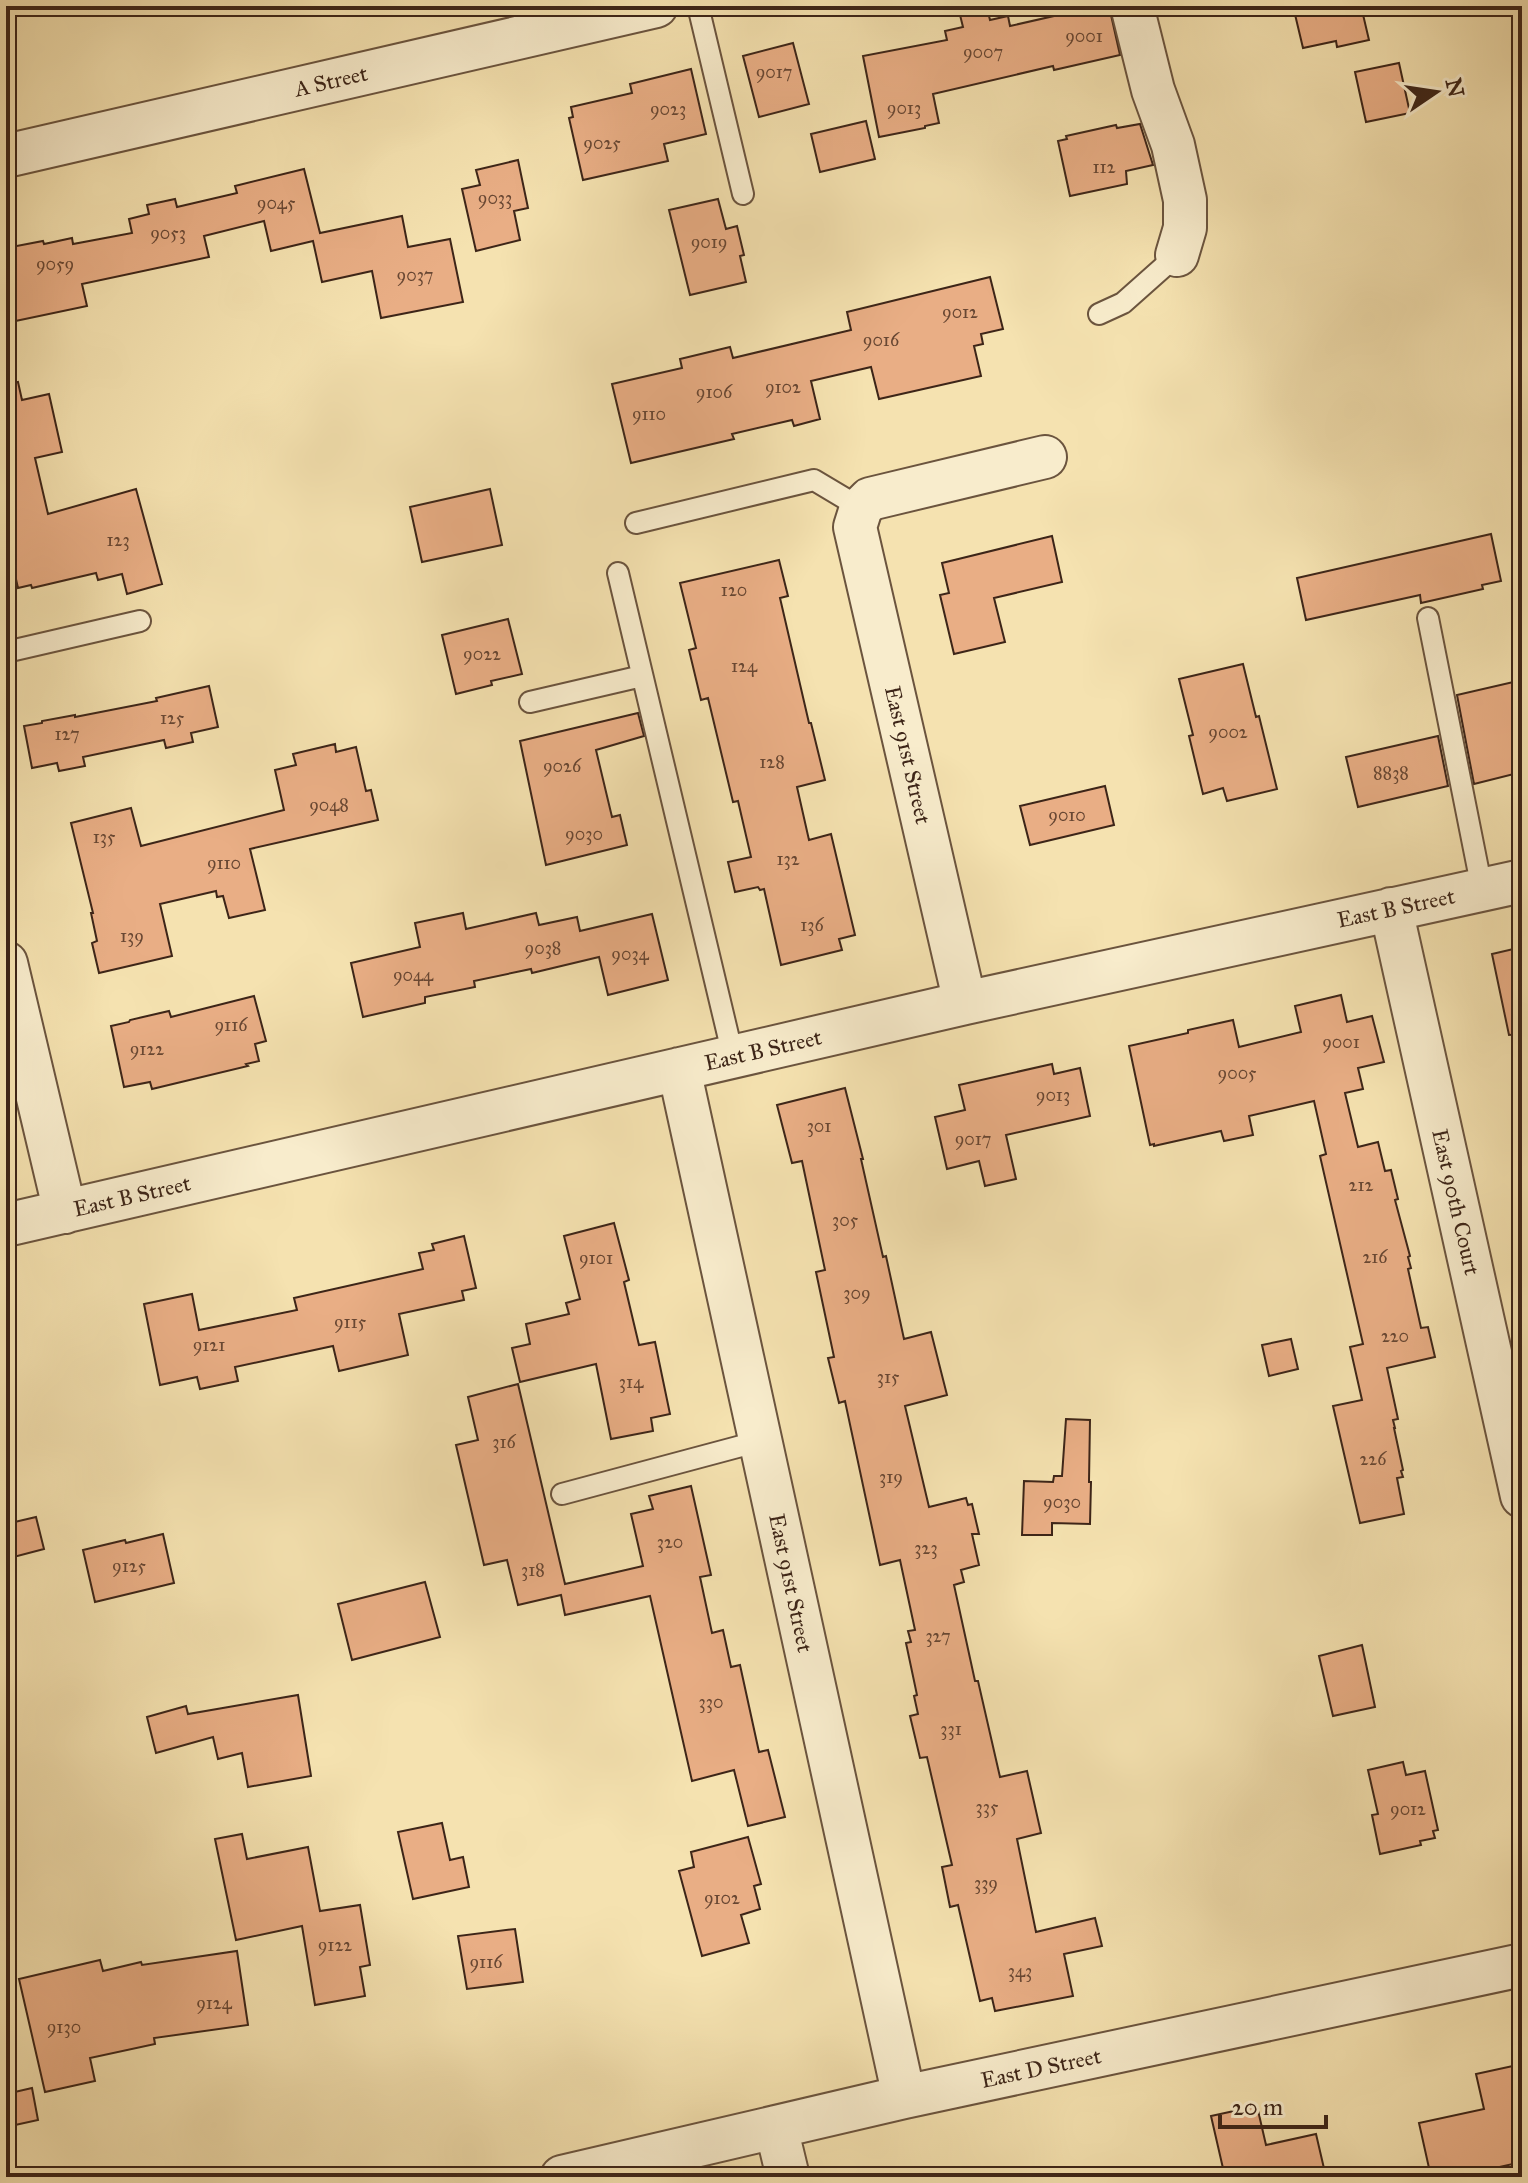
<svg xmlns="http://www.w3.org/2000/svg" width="1528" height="2183" font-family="'IM FELL Great Primer',serif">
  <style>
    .building { fill: #e9ae85; stroke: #3d2518; stroke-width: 2 }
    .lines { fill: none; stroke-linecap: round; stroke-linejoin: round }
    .service-casing { stroke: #6b543e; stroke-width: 24 }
    .minor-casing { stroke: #6b543e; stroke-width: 46 }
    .service { stroke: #f8eccc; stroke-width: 20 }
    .minor { stroke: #f8eccc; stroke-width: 42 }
    .labels { text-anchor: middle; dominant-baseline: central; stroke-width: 8; stroke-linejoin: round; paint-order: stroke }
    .number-label { font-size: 18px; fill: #684733 }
    .street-label { font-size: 22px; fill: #3d2518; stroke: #f8eccc }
  </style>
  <rect width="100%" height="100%" fill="#f5e2b0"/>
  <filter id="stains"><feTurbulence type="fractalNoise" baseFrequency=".0025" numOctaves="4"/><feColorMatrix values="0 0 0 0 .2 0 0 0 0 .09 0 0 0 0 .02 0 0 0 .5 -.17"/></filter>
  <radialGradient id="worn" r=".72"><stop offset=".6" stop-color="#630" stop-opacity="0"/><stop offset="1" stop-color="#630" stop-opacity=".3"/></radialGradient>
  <path class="building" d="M1098,6H1109L1120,55L1054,70L1053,66L933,94L939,123L925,126V128L879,137L863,56L947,40L945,31L963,27L960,15L987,8L990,20L1008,16L1010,26Z
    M1293,6H1361L1369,40L1337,47L1336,41L1303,48Z
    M793,43L809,104L759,117L743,56Z
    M1399,63L1410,113L1366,122L1355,72Z
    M691,69L706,134L664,144L668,161L583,180L569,118L573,117L571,107L632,93L630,84Z
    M866,121L875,159L820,172L811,134Z
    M1140,124L1153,165L1126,171L1127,184L1070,196L1058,141L1067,139L1066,136L1116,125L1117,128Z
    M518,160L528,208L514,211L520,240L476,251L462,189L480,185L476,170Z
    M304,169L320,233L402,216L408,247L450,239L463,302L381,318L372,271L322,282L313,241L271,251L264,221L204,236L209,257L82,284L87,306L6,323V248L43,241L44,244L72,238L73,244L132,233L129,219L149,214L147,205L175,199L177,207L237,193L235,186Z
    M718,199L726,229L737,226L744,255L740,256L746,282L690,295L669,210Z
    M990,277L1003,329L981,334L983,344L974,346L981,376L879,399L871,367L811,381L820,419L794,426L792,420L732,434L734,439L631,463L612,384L682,368L680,359L730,347L733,358L851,330L847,312Z
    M18,382L22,400L49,394L62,452L35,458L48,514L136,489L162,584L127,594L122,574L98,580L96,573L32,588L31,585L18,588L13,566L6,568V384Z
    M490,489L502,545L422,562L410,507Z
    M1491,534L1501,581L1482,585L1483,589L1421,603L1420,595L1306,620L1297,578Z
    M1052,536L1062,582L994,598L1005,642L954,654L940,595L949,593L942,563Z
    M779,560L788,596L780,598L809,723H811L825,780L797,787L809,840L831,834L855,935L839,939L842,950L781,965L764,889L760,890L758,887L735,892L728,862L751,857L738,801L733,802L708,698L701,700L689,650L696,648L680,583Z
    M508,619L522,674L491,681L492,685L456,694L442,635Z
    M1243,664L1256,717L1259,716L1277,789L1227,801L1223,788L1203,794L1189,736L1193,735L1179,679Z
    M1522,680V772L1474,784L1457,695Z
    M209,686L218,727L191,733L193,742L166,748L164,740L83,757L85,766L59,771L57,763L32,768L24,726L42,723V721L75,715V717L157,701L156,698Z
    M638,713L644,736L596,750L612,817L620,815L627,845L546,865L520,741Z
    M1438,736L1448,786L1358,807L1346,757Z
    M335,744L336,752L356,747L366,791L371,790L378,820L250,849L265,910L229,918L223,896L217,897L216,891L160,904L172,956L99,973L92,943L97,941L91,913H93L71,823L131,808L141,846L284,810L275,770L296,765L293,754Z
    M1105,786L1114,825L1030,845L1020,806Z
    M463,913L466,929L536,913L539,925L577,917L580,931L652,914L668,980L608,995L599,957L532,973L531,969L474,981L475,987L425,997V1003L363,1017L351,963L420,947L415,923Z
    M1522,947V1034L1509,1035L1492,954Z
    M1341,995L1347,1022L1372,1016L1384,1062L1358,1068L1363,1089L1345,1093L1358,1147L1378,1142L1385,1171L1391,1170L1398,1199L1395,1200L1410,1256L1408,1257L1411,1268L1408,1269L1421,1328L1428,1327L1435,1357L1387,1368L1398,1419L1393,1420L1395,1428H1394L1403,1470L1401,1471L1403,1477L1397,1478L1404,1514L1360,1523L1333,1406L1362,1400L1350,1347L1363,1344L1320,1156L1326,1154L1314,1101L1249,1116L1253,1135L1224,1141L1221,1131L1154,1146V1144L1150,1145L1129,1046L1188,1033V1030L1233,1020L1239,1047L1301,1032L1295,1006Z
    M254,996L266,1041L255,1044L259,1061L246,1064L248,1066L152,1089L150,1082L124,1087L111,1026L129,1022L130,1020L169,1011L171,1017Z
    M1052,1064L1054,1074L1080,1068L1090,1116L1006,1135L1016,1179L985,1186L979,1161L947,1169L935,1117L965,1110L959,1085Z
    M845,1088L863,1159H861L883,1257L886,1256L904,1339L931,1332L947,1395L905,1406L929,1507L966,1498L968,1505L972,1504L979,1534H972L979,1565L961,1570L964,1582L954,1585L975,1681H978L1000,1777L1027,1771L1041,1833L1017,1839L1036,1932L1095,1918L1102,1946L1064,1954L1073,1996L995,2011L992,1998L980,2001L958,1905L950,1907L942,1867L952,1865L927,1757L920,1758L910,1716L918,1714L914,1696L917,1695L906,1643L911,1642L908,1631L915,1630L900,1560L880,1565L845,1401L839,1403L828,1358L834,1357L816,1272L825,1270L802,1161L792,1163L777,1105Z
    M614,1223L629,1280L624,1282L639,1345L655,1342L670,1414L651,1418L653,1431L611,1439L596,1364L520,1382L512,1348L530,1344L526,1324L569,1314L566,1303L580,1299L564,1236Z
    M464,1236L476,1288L462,1291L464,1300L399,1314L408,1355L339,1371L333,1346L235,1367L238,1381L200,1389L197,1377L160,1385L144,1304L192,1294L199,1330L297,1310L294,1298L423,1269L419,1253L434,1250L432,1244Z
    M1291,1339L1298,1369L1269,1376L1262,1345Z
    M518,1384L565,1584L643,1566L631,1514L653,1509L649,1496L691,1486L711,1575L700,1577L712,1633L723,1630L731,1667L740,1665L759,1752L768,1750L785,1817L748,1826L734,1770L692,1781L650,1596L565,1615L561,1595L518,1605L507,1560L484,1565L456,1445L478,1440L468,1397Z
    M1066,1419L1090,1420L1089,1482H1091L1090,1524L1052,1523V1535H1022L1024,1481L1053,1482L1054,1476H1062Z
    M36,1517L44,1549L6,1559V1524Z
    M163,1534L174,1583L95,1602L83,1550L125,1540L126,1543Z
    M425,1582L440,1637L352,1660L338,1604Z
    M1362,1645L1375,1707L1333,1716L1319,1656Z
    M298,1695L311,1776L248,1787L242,1753L218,1759L213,1737L156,1753L147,1717L186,1706L188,1714Z
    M1403,1762L1406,1775L1425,1771L1438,1830L1433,1831L1435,1838L1420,1841L1421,1845L1380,1854L1372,1815L1378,1814L1368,1770Z
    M442,1823L450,1860L463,1857L469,1887L413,1899L398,1832Z
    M242,1834L247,1859L308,1847L320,1911L360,1905L370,1965L360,1967L365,1996L315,2005L302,1926L236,1940L215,1839Z
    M748,1837L761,1884L754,1886L760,1909L741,1915L749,1943L702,1956L679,1871L694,1867L691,1852Z
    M515,1929L523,1982L467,1989L458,1936Z
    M237,1951L248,2025L154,2038L155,2044L90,2058L95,2081L45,2092L19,1979L100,1960L103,1971L141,1962L142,1965Z
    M1522,2064V2162L1477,2172L1478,2177H1431L1419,2123L1484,2109L1476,2074Z
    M32,2088L38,2120L6,2127V2094Z
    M1257,2106L1266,2145L1316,2134L1326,2177H1225L1211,2116Z"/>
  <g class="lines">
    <defs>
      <path id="service" d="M698,6L743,194
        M1099,314L1123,303L1177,255
        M636,523L814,480L861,508
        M618,573L733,1056
        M1428,618L1482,889
        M6,652L140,621
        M530,702L642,676
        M562,1494L760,1441"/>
      <path id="minor" d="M1132,6L1153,90L1173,145L1185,200V228L1177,255
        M6,156L656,6
        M1391,909L1522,1496
        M6,963L65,1212
        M965,1003L855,527L861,508L870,499L1045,457
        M679,1069L904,2097
        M6,1225L965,1003L1522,881
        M776,2127L788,2177
        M562,2177L904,2097L1522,1965"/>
    </defs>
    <use href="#service" class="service-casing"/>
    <use href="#minor" class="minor-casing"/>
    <use href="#service" class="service"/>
    <use href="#minor" class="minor"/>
  </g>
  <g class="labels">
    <g class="number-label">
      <text x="1084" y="36">9001</text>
      <text x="983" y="52">9007</text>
      <text x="774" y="72">9017</text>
      <text x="904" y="108">9013</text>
      <text x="668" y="109">9023</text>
      <text x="602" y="143">9025</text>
      <text x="1104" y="167">112</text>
      <text x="495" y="198">9033</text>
      <text x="276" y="203">9045</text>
      <text x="168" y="233">9053</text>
      <text x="709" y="242">9019</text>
      <text x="55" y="264">9059</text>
      <text x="415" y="275">9037</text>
      <text x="960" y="312">9012</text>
      <text x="881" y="340">9016</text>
      <text x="783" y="387">9102</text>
      <text x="714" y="392">9106</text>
      <text x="649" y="414">9110</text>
      <text x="118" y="540">123</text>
      <text x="734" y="590">120</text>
      <text x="482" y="654">9022</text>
      <text x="744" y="666">124</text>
      <text x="172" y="718">125</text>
      <text x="1228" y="732">9002</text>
      <text x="67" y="734">127</text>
      <text x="772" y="762">128</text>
      <text x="562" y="766">9026</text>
      <text x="1391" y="773">8838</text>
      <text x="329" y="805">9048</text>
      <text x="1067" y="815">9010</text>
      <text x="584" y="834">9030</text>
      <text x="104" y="837">135</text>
      <text x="788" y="859">132</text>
      <text x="224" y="863">9110</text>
      <text x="812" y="925">136</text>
      <text x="132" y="936">139</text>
      <text x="543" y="948">9038</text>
      <text x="630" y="954">9034</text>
      <text x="413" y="975">9044</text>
      <text x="231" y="1025">9116</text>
      <text x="1341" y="1042">9001</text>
      <text x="147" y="1049">9122</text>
      <text x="1237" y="1073">9005</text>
      <text x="1053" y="1095">9013</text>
      <text x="819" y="1126">301</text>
      <text x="973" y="1139">9017</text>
      <text x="1361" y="1185">212</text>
      <text x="845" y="1220">305</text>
      <text x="1375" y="1257">216</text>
      <text x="596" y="1258">9101</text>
      <text x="857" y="1293">309</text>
      <text x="350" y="1322">9115</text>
      <text x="1395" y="1336">220</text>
      <text x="209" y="1345">9121</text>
      <text x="888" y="1377">315</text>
      <text x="631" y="1382">314</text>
      <text x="504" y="1442">316</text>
      <text x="1373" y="1459">226</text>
      <text x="891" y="1477">319</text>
      <text x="1062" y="1502">9030</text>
      <text x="670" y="1542">320</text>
      <text x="926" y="1548">323</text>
      <text x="129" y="1566">9125</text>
      <text x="533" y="1570">318</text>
      <text x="938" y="1636">327</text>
      <text x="711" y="1702">330</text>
      <text x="951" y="1729">331</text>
      <text x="987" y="1807">335</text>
      <text x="1408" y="1809">9012</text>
      <text x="986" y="1883">339</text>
      <text x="722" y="1898">9102</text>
      <text x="335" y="1945">9122</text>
      <text x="486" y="1962">9116</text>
      <text x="1020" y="1971">343</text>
      <text x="214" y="2003">9124</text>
      <text x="64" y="2027">9130</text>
    </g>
    <g class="street-label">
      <text transform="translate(331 81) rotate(-13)">A Street</text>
      <text transform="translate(908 755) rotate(77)">East 91st Street</text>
      <text transform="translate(1396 908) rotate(-12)">East B Street</text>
      <text transform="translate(763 1050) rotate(-13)">East B Street</text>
      <text transform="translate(132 1196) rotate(-13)">East B Street</text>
      <text transform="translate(1456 1202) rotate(77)">East 90th Court</text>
      <text transform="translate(791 1583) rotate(78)">East 91st Street</text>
      <text transform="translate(1041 2068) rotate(-12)">East D Street</text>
    </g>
  </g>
  <rect width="1528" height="2183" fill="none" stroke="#f5e2b0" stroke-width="32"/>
  <rect x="8" y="8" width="1512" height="2167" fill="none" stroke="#3d2518" stroke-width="4"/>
  <rect x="16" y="16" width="1496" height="2151" fill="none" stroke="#3d2518" stroke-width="2"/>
  <g transform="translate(1436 92) rotate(77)" stroke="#f8eccc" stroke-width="6" paint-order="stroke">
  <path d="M0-6L14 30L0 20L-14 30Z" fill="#3d2518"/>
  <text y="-12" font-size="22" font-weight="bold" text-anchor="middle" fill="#3d2518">N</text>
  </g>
  <path d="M1220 2115v12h106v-12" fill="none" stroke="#3d2518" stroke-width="4"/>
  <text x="1232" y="2115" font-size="24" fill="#3d2518" stroke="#f8eccc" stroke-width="6" paint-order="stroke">20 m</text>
  <rect width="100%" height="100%" filter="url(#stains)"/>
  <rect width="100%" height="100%" fill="url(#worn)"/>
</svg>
